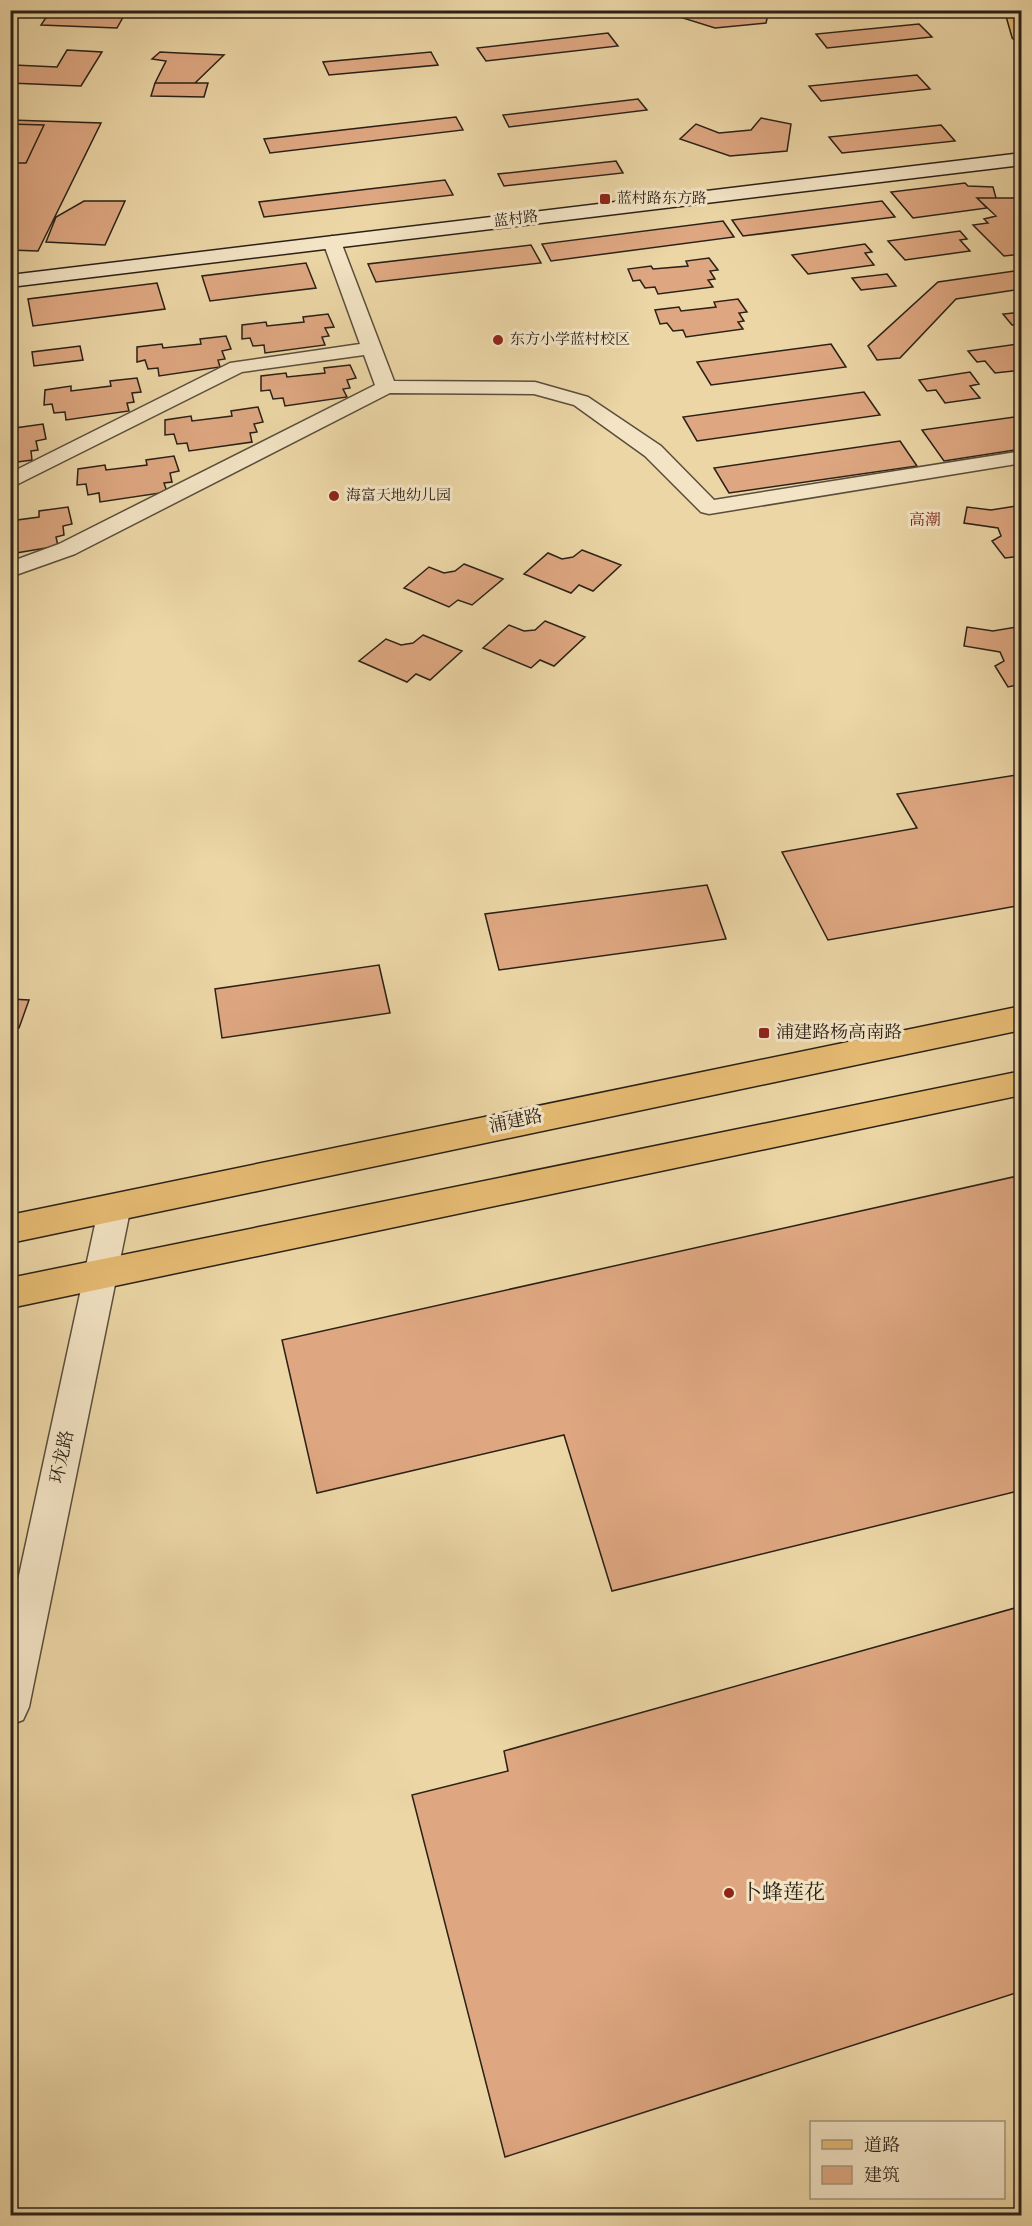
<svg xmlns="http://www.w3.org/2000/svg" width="1032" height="2226" font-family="Vollkorn,'Noto Serif SC',serif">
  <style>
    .building { fill: #dea781; stroke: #2a2117; stroke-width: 1.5 }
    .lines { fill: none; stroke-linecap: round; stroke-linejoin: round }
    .street-casing { stroke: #5a4e3b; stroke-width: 3 }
    .secondary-casing { stroke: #2a2117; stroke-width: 3 }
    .primary-casing { stroke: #2a2117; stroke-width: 3 }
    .street { fill: #f3e4c5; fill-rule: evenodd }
    .secondary { fill: #f3e4c5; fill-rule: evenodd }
    .primary { fill: #e6bb73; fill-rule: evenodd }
    .poi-dot { fill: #8f2418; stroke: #f3e4c5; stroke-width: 2 }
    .labels { text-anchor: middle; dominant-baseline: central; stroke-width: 6; stroke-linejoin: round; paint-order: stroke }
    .far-poi-label { font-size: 15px; fill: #2a2117; stroke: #f3e4c5; text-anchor: start }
    .far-street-label { font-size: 15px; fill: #2a2117; stroke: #f3e4c5 }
    .far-neighbourhood-label { font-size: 16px; fill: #7a1f14; stroke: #f3e4c5 }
    .poi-label { font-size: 18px; fill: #2a2117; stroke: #f3e4c5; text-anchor: start }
    .street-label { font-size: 18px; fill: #2a2117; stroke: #f3e4c5 }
    .near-poi-label { font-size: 21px; fill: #2a2117; stroke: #f3e4c5; text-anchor: start }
  </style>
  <rect width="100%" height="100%" fill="#ecd6a6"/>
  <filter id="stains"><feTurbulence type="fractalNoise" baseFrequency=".00333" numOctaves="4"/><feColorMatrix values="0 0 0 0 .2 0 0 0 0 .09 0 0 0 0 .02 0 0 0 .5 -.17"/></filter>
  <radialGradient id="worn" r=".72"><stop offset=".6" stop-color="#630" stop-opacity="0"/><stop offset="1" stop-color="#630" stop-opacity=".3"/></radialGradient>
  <path class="building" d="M51,10L92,11L127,10L117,28L41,25Z
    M674,10H769L766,23L715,28L670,14Z
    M919,24L932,37L827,48L816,34Z
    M608,33L618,46L486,61L477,48Z
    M67,50L102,52L81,86L10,83V70L14,65L57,67Z
    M160,52L179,53L224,55L195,83H155L166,61L152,59Z
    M431,52L438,65L329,75L323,62Z
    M917,75L930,89L821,101L809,86Z
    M155,83H208L204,97L151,96Z
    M638,99L647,110L509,127L503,115Z
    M456,117L463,130L270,153L264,139Z
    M761,118L791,124L787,151L730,156L680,139L696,124L719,133L751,130Z
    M10,120L101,123L38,251L10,250Z
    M10,124L44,125L26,163H10Z
    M941,125L955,141L842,153L829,137Z
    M616,161L623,173L504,186L498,174Z
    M445,180L453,195L264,217L259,202Z
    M965,183L968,186L993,187L996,198H977L987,208L913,218L891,192Z
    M977,198H1022V254L1004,256L973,225L988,223L984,219L996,216Z
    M84,201H125L105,245L46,242L56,217Z
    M882,201L895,217L743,236L732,220Z
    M723,221L734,237L551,261L542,244Z
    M960,231L967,239L960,240L970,251L905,260L888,241Z
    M865,244L872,252L865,253L874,265L808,274L792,255Z
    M531,245L541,263L376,282L368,264Z
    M709,258L718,270L710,271L715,279L708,280L713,287L658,294L655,287L645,288L640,280L633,281L628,269L651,266L653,269L688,266L686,261Z
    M306,263L316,288L210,301L202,276Z
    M1022,270V289L956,299L900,358L877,360L868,346L938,282Z
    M887,274L896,286L861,290L852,278Z
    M157,283L165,309L33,326L28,299Z
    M738,299L747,312L739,313L744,321L738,322L743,329L686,337L683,330L673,331L667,323L660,324L655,310L679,307L681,311L716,307L714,302Z
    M1022,312V325H1012L1003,314Z
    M328,314L334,327L325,328L329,336L322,337L325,345L265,353L264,345L253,346L250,338L242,339V325L266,322L267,326L304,322L303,317Z
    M226,336L231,349L222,351L225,359L218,360L220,367L159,376L158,368L148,369L145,360L137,362V347L162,344L163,348L201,344L200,339Z
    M831,344L846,367L711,385L697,362Z
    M1018,344L1022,348V356L1019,357L1022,370L995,373L985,361L977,362L968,351Z
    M80,346L83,360L34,366L32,352Z
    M350,365L356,378L347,380L350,388L343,389L347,397L285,406L283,398L273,399L270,390L261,391V376L286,373L287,377L325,373L324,368Z
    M970,372L979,384L970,386L980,398L945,403L936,390L927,391L919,380Z
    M137,378L141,392L132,393L134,402L127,403L129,411L66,420L65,412L54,413L52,404L44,405L45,390L71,386V391L111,386L110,381Z
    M864,392L880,415L697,441L683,417Z
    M258,407L263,422L254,424L257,432L250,433L252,442L189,451L187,443L177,444L174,434L165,435V420L191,416L192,421L232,416L231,411Z
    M1022,416V449L944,461L922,430Z
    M43,424L46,439L36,441L38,450L31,451L32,460L10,463V434L15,433V428Z
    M900,441L917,466L729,493L714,468Z
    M174,456L179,471L170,473L172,482L164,483L167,492L100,502L99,493L88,495L86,484L77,485L78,469L105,465L106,470L147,465L146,460Z
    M1022,505V556L1005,558L992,541L1001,536L998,528L964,523L967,507L991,510Z
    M68,507L72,524L63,526L64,535L56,537L58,546L10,554V521L39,517V511Z
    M582,550L621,565L593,591L579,585L571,593L524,574L548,553L562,559L573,557Z
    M464,564L503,579L472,605L458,600L449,607L404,588L429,567L444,573L455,571Z
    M545,621L585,637L554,666L540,660L531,668L483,648L509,625L524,631L535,630Z
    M1022,626V684L1008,687L995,666L1004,661L1000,652L964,646L967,627L993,631Z
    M423,635L462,651L430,680L416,674L407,682L359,661L386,639L401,645L413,643Z
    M1022,774V905L828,940L782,852L917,828L897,794Z
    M707,885L726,939L499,970L485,914Z
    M379,965L390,1013L222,1038L215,989Z
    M10,999L29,1000L19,1028L10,1027Z
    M1022,1175V1490L612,1591L564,1435L317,1493L282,1340Z
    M1022,1606V1991L505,2157L412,1795L508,1771L504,1751Z"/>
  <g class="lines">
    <defs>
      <path id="street" d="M332,236L341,242L394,381L535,382L588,397L661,446L714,500L1022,451V463L709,514L701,512L645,456L574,405L534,394L390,393L75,554L10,577V562L59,544L375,385L364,355L242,372L10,488V473L230,363L360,344L323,242Z
        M115,1194L126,1197L131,1206L29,1707L23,1720L10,1725V1617L99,1206L104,1197Z"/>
      <path id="secondary" d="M1022,153V165L10,287V275Z"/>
      <path id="primary" d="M1005,10H1022V43L1013,38Z
        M1022,1006V1030L10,1243V1215Z
        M1022,1071V1095L10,1308V1278Z"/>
    </defs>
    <use href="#street" class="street-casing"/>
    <use href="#secondary" class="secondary-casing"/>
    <use href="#primary" class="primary-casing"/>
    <use href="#street" class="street"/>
    <use href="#secondary" class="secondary"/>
    <use href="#primary" class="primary"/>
  </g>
  <g class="poi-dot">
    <rect x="599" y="193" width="12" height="12" rx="3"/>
    <circle cx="498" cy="340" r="6"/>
    <circle cx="334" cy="496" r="6"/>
    <rect x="758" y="1027" width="12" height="12" rx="3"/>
    <circle cx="729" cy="1893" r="6"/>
  </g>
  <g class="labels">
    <g class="far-poi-label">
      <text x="617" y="199">蓝村路东方路</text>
      <text x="510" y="340">东方小学蓝村校区</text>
      <text x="346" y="496">海富天地幼儿园</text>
    </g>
    <g class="far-street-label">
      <text transform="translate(516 220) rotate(-7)">蓝村路</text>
    </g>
    <g class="far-neighbourhood-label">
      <text x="925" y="521">高潮</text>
    </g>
    <g class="poi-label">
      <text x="776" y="1033">浦建路杨高南路</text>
    </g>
    <g class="street-label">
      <text transform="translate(516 1122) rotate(-12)">浦建路</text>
      <text transform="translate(63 1457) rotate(-78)">环龙路</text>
    </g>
    <g class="near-poi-label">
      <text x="741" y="1893">卜蜂莲花</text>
    </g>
  </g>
  <rect width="1032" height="2226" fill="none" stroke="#ecd6a6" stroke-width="36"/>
  <rect x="12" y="12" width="1008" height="2202" fill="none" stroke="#2a2117" stroke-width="3"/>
  <rect x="18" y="18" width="996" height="2190" fill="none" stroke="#2a2117" stroke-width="1.5"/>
  <rect x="810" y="2121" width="195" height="78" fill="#f3e4c5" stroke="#a3967f" stroke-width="1.5"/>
  <rect x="822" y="2140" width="30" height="9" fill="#e6bb73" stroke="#a3967f" stroke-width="1.5"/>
  <text x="864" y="2151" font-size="18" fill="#2a2117">道路</text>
  <rect x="822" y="2166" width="30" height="18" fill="#dea781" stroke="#a3967f" stroke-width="1.5"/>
  <text x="864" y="2181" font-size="18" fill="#2a2117">建筑</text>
  <rect width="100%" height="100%" filter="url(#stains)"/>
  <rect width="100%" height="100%" fill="url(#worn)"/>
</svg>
